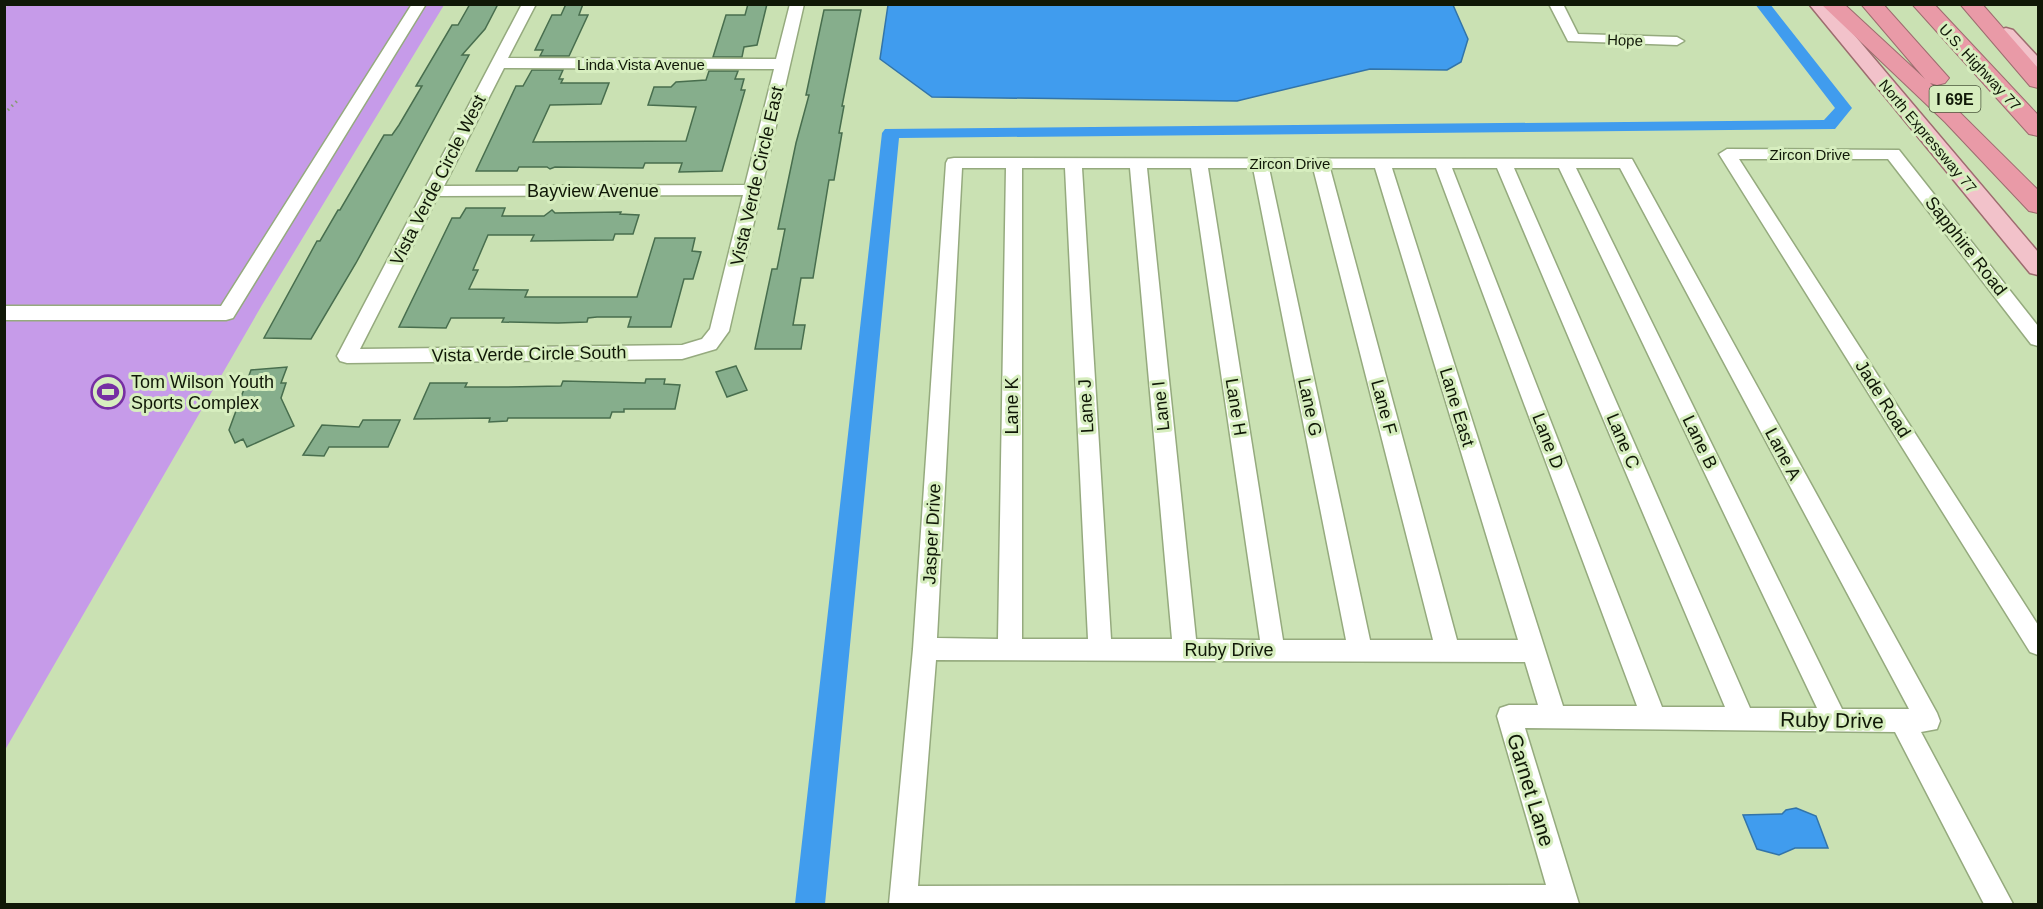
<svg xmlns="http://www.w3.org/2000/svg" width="2043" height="909" font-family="Helvetica,sans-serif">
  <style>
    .green { fill: #c69be9 }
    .water { fill: #409cee; stroke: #3274a9; stroke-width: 1.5 }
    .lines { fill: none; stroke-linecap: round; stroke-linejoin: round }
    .canal { fill: #409cee; fill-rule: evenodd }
    .building { fill: #86ae8c; stroke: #486e4e; stroke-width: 1.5 }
    .minor-casing { stroke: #95aa7e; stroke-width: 3 }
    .major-casing { stroke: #9d6c6f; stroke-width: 3 }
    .highway-casing { stroke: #9d6c6f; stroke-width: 2 }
    .path { stroke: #889976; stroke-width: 3; stroke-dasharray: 1.5 4; stroke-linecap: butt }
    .minor { fill: #fff; fill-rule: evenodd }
    .major { fill: #f2c2ca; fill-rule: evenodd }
    .highway { fill: #e99aa7; fill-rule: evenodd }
    .labels { text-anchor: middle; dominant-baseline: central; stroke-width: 6; stroke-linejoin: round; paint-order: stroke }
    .far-street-label { font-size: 15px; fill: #101807; stroke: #d7eebf }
    .shield { fill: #d7eebf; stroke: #4c583e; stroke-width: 1.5 }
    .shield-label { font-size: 16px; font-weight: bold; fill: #101807 }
    .street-label { font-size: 18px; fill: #101807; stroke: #d7eebf }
    .poi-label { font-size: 18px; fill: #101807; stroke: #d7eebf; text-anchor: start }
    .near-street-label { font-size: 21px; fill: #101807; stroke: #d7eebf }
  </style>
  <rect width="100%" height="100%" fill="#cae1b3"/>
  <path class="green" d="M9,4L444,5L262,305L5,750V8Z"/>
  <path class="water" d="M888,5H1453L1468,39L1461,62L1447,70L1370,69L1237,101L932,97L880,59Z
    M1796,808L1816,816L1828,848H1795L1779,855L1757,849L1743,815L1782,814L1786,810Z"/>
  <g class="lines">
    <path class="canal" d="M1755,4H1770L1852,108L1835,129L899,138L825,904H795L882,133L885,129L1824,120L1835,108Z"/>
  </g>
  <path class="building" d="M470,4H498L485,29L462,55H469L356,263L311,339L264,338L317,241H320L338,210H340L384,135H392L399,125L422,86H416L452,25H458Z
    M566,4H583L579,15H588L569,56H540L543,50H535L552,15H561Z
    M748,4H767L757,45L744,47L742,57H713L726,15H745Z
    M824,10H861L842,106H844L839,133H842L834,180H829L813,278H801L793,325H805L801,349H755L772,269H777L785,229H778L796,143L809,95H806Z
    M532,70H563L559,79H563L561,83H609L601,104L550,105L533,142L686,141L696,107L648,105L654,87H671L676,82L706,80L709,71H738L735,79H744L741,90H745L722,171L679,172L682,163H645L643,168L555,167L550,169L547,167H519L517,171H476L516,86H523Z
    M466,208H505L502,216H544L552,210L555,213L621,212L620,214L639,215L633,234H615L613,240L531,241L534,235H488L473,270H478L469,289L528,290L525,297H637L655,238H695L692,251L701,252L693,279H684L671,327H628L631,317H597L588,318L587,322L558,323L502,322L504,318H451L446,328L399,327L452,218H460Z
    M736,366L747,390L727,397L716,372Z
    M287,367L281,383H286L281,398L294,426L247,447L243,439L235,443L229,430L251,370Z
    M646,379H665L664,384L680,385L675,409H624V412H612L610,418H508L507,421L489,422L490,418L414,419L430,383H467L465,387H506L561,386L563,381L645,383Z
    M363,420H400L388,447H329L324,456L303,455L322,425L359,427Z"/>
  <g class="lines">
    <defs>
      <path id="minor" d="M412,4H426L233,318L226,320H4V306H221Z
        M522,4H536L508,58L776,59L790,4H804L729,331L716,349L682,359L347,363L340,361L337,356ZM504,68L774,69L745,185L444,186ZM743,195L710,329L702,339L682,345L360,349L438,196Z
        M1549,4H1563L1578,34L1677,37L1684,41L1677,45L1568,41Z
        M1727,149L1899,150L2038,326V346L2031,344L1888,159H1739L2038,625V655L2030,652L1719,154Z
        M954,158L1632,159L1937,713L1940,721L1937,729L1921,732L2013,904H1984L1895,732L1525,728L1579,904H889L913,649L946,163L948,159ZM962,168H1006L998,639L937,638ZM1022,168H1065L1088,639H1022ZM1082,168H1130L1172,639H1111ZM1147,168H1191L1260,640L1196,639ZM1208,168H1253L1346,640H1283ZM1269,168H1313L1433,640H1370ZM1330,168H1375L1518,640H1457ZM1392,168H1436L1637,706H1563ZM1452,168H1497L1725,707H1662ZM1514,168H1559L1817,708H1750ZM1576,168H1620L1909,709H1842ZM936,660L1525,662L1538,705H1509L1500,708L1497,716L1546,885L918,886Z"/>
      <path id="major" d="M1809,4H1828L2038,252V275L2030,273Z
        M2006,28L2013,30L2038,57V74L2031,72L1999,38L1997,34L1999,30Z"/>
      <path id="highway" d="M1821,4H1844L1925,79L1861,4H1883L1949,78L1945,83L1937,85L1930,83L2038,190V213L2029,211L1945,122Z
        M1912,4H1934L2038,115V136L2029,134Z
        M1960,4H1982L2038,68V88L2030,86Z"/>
    </defs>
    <use href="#minor" class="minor-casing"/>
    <use href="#major" class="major-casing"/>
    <use href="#highway" class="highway-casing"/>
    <path class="path" d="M4,114L17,101"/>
    <use href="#minor" class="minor"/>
    <use href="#major" class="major"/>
    <use href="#highway" class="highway"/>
  </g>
  <defs>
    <symbol id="stadium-ring" viewBox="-11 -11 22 22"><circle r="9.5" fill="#d7eebf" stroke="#762fa3" stroke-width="1.5"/><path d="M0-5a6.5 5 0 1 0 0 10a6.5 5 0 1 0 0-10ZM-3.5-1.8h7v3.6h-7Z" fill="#762fa3"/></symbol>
  </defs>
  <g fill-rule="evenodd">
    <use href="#stadium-ring" x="89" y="373" width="38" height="38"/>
  </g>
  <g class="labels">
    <g class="far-street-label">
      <text transform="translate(1625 40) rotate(2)">Hope</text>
      <text x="641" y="64">Linda Vista Avenue</text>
      <text transform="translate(1980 67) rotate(47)">U.S. Highway 77</text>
      <text transform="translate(1928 136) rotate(50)">North Expressway 77</text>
      <text x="1810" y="154">Zircon Drive</text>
      <text x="1290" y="163">Zircon Drive</text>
    </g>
    <rect class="shield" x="1929.5" y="86" width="51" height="26" rx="4.5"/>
    <g class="shield-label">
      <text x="1955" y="99">I 69E</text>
    </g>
    <g class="street-label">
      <text transform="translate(757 176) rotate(-77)">Vista Verde Circle East</text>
      <text transform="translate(438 180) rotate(-63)">Vista Verde Circle West</text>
      <text x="593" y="191">Bayview Avenue</text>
      <text transform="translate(1966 246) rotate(52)">Sapphire Road</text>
      <text transform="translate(529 354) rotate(-1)">Vista Verde Circle South</text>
      <text transform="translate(1883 399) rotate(58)">Jade Road</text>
      <text transform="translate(1012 406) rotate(-90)">Lane K</text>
      <text transform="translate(1086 406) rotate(-93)">Lane J</text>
      <text transform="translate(1161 406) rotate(-96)">Lane I</text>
      <text transform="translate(1236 407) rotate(81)">Lane H</text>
      <text transform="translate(1310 407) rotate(78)">Lane G</text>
      <text transform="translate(1384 407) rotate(75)">Lane F</text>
      <text transform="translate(1457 407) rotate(73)">Lane East</text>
      <text transform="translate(1548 441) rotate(69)">Lane D</text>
      <text transform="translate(1623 441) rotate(67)">Lane C</text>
      <text transform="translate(1700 442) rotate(64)">Lane B</text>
      <text transform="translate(1783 454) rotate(62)">Lane A</text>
      <text transform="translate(932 534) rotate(-87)">Jasper Drive</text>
      <text x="1229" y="650">Ruby Drive</text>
    </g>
    <g class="poi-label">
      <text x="131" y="382">Tom Wilson Youth<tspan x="131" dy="21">Sports Complex</tspan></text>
    </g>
    <g class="near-street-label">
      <text transform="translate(1832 720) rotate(1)">Ruby Drive</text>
      <text transform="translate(1531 790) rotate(73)">Garnet Lane</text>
    </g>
  </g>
  <rect width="2043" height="909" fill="none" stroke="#101807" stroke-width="12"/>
</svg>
